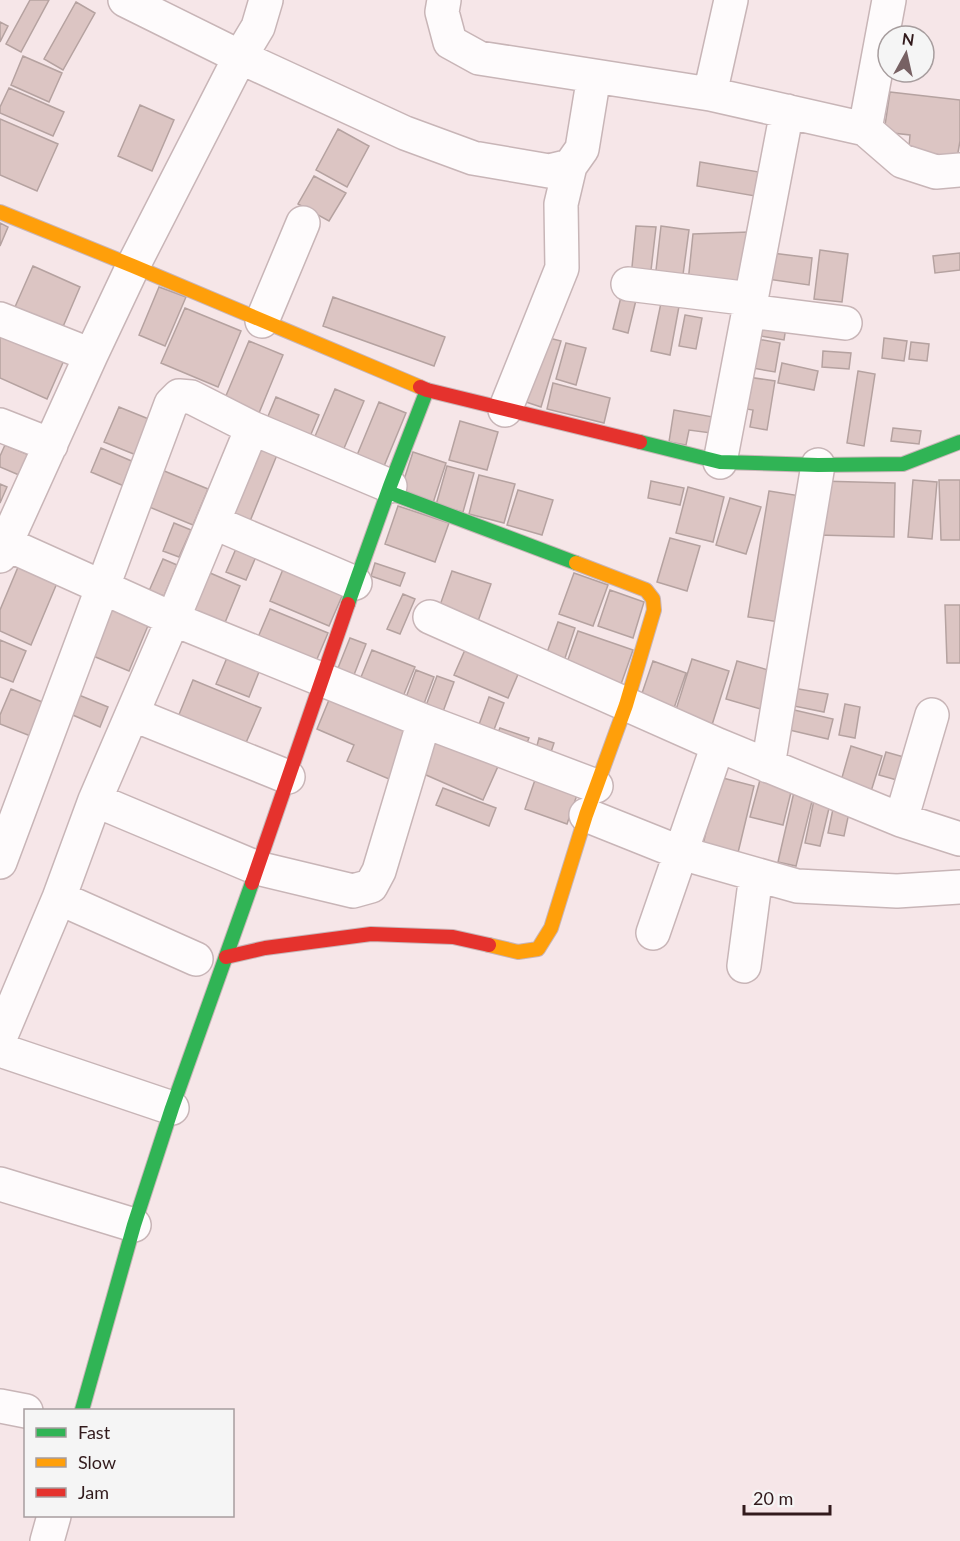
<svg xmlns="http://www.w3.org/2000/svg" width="960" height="1541" font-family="Lato,sans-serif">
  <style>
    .building { fill: #dcc5c3; stroke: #b5a2a0; stroke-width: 1.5 }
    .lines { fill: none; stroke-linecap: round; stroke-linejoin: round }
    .street-casing { stroke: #c8b5b7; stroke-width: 36 }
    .fast-casing { stroke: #c8b5b7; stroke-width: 16 }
    .slow-casing { stroke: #c8b5b7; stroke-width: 16 }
    .jam-casing { stroke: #c8b5b7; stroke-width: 16 }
    .street { stroke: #fefbfc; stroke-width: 33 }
    .fast { stroke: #30b455; stroke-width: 14 }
    .slow { stroke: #ff9f0a; stroke-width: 14 }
    .jam { stroke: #e5322d; stroke-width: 14 }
  </style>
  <rect width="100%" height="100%" fill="#f6e6e8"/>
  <path class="building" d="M30,0H49L21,52L6,44Z
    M76,2L95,13L63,70L44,59Z
    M0,22L8,26L0,42Z
    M23,56L62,73L49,102L11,85Z
    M9,88L64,112L53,136L0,113V107Z
    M890,92L960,100V141L956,164L908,158L910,135L884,132Z
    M140,105L174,120L152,171L118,156Z
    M0,119L58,144L37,191L0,175Z
    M338,129L369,146L347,187L316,170Z
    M700,162L759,172L755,196L697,186Z
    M314,176L346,193L329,221L298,204Z
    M0,223L8,227L0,246Z
    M636,226L656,227L650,279L631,277Z
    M661,226L689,230L682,282L655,279Z
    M749,232L740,289L688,282L693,234Z
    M820,250L848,254L842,302L814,299Z
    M764,252L812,258L809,285L761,278Z
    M960,253V270L935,273L933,256Z
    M33,266L80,287L59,336L11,316Z
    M159,287L186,297L165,346L139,335Z
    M622,293L637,296L628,333L613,329Z
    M333,297L445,337L434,366L323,326Z
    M662,298L680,301L670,355L651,351Z
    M185,308L241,331L218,387L161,363Z
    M685,315L702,318L696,349L679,346Z
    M752,318L786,327L784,340L749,334Z
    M0,330L65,358L47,399L0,378Z
    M545,337L561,341L541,407L526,402Z
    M746,337L780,343L775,372L741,366Z
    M884,338L907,341L904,361L882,358Z
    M249,341L283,355L259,413L225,398Z
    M911,342L929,344L927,361L909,359Z
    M566,343L586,348L576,385L556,379Z
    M823,351L851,353L849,369L822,367Z
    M782,363L818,371L814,390L778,383Z
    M858,371L875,374L864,446L847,443Z
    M741,376L775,381L767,430L750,427L753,410L735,407Z
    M553,383L610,398L604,423L547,409Z
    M335,389L364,401L342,453L313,441Z
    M276,397L319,415L309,439L266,421Z
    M379,402L406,413L382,471L355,460Z
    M119,407L161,424L146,459L104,442Z
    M674,410L713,417L711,433L689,430L686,445L669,442Z
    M460,421L498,432L487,470L449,460Z
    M893,428L921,431L919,444L891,441Z
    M5,445L29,455L19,475L0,467V456Z
    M256,446L277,455L248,526L227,517Z
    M101,448L141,465L131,489L91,472Z
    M413,452L446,463L433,503L400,492Z
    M447,466L474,473L463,512L436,505Z
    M157,468L208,489L193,525L142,504Z
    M479,475L515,484L504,523L469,514Z
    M913,480L937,482L932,539L908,537Z
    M939,480H960V540H941Z
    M651,481L684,488L680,505L648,498Z
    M819,481L895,483L894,537L817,535Z
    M0,484L7,487L0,503Z
    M688,487L724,497L713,542L676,533Z
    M518,490L553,500L542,535L507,525Z
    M769,491L807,497L785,623L748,617Z
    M730,498L761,507L746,554L716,545Z
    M398,506L449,523L435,562L385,544Z
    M174,523L191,530L179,557L163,551Z
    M670,538L700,546L687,591L657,582Z
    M238,544L258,552L246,580L226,572Z
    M163,559L177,565L164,596L149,591Z
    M21,560L60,576L31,645L0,631V610Z
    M286,562L346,587L329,626L270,601Z
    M375,563L405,573L400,586L371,576Z
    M201,569L240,586L224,625L184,609Z
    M452,571L491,584L477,624L438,611Z
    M574,573L608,585L593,626L559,614Z
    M610,590L644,602L633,638L598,626Z
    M403,594L415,599L400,634L387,629Z
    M107,603L150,621L129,671L86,653Z
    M945,605H960V663H947Z
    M270,609L328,633L314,666L256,642Z
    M558,622L575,628L563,664L545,658Z
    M578,631L633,650L620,687L565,668Z
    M350,638L366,644L352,680L336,673Z
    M0,640L26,651L13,682L0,677Z
    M468,643L522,665L508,698L454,675Z
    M372,650L415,667L402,699L359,682Z
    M229,653L261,667L249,697L216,684Z
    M692,659L729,671L711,728L674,716Z
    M653,661L686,673L672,714L639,702Z
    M737,661L775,672L764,710L726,699Z
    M416,670L434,677L422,709L404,703Z
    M437,676L454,682L441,717L424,711Z
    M193,680L261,708L245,745L178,717Z
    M793,688L828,694L824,712L789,705Z
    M11,689L47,704L33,737L0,724V715Z
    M74,693L108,707L100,727L66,712Z
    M331,695L417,731L396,782L347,761L354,745L317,729Z
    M489,697L504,703L492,735L477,730Z
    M845,704L860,707L855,738L839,735Z
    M790,709L833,719L828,739L785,729Z
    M500,728L529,738L524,750L495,739Z
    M433,734L499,764L483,800L417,771Z
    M539,738L554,743L548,761L534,757Z
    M851,746L882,756L869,798L839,788Z
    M886,752L918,761L911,784L879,775Z
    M536,777L578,792L567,824L525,809Z
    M719,777L754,786L736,861L701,853Z
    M760,780L792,788L783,825L750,817Z
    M443,788L496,808L489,826L436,805Z
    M794,792L813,797L796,866L778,862Z
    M814,800L830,804L820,846L805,843Z
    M834,804L850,808L844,836L828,833Z"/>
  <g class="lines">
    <defs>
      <path id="street" d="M125,0L240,57L405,133L473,158L549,171L570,166L582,149L594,76
        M444,0L442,12L450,42L479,58L710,94L865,129L902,161L936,172L960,170
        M710,94L731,0
        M865,129L889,0
        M628,284L751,299
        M749,311L845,323
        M0,319L91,355
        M262,321L303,223
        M505,410L562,268L561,204L570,166
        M0,425L51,445
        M720,462L787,111
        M213,522L355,583
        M0,541L173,619L424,721L596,786
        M0,556L91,355L133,266L240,57L258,27L266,0
        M430,617L718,745L901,820L960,839
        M132,714L288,777
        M768,766L818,465
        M95,800L257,868L353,891L371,886L379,871L424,721
        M586,815L681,853L797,886L897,891L960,887
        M901,820L932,715
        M0,862L171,404L179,396L191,397L252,428L390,486
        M59,898L196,959
        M653,933L718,745
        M744,966L756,875
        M0,1038L59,898L95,800L173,619L252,428
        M0,1050L172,1108
        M0,1184L134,1225
        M0,1406L26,1411
        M47,1541L54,1516"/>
      <path id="fast" d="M640,442L720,462L818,465L903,464L960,442
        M388,492L576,563
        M348,604L390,486L427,390
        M82,1410L134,1225L172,1108L252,883"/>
      <path id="slow" d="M0,212L133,266L420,387
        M489,945L518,952L538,949L551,928L586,815L626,705L654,610L653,599L646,590L576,563"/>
      <path id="jam" d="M420,387L427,390L640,442
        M252,883L348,604
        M226,957L265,948L371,934L453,937L489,945"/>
    </defs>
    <use href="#street" class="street-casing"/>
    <use href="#fast" class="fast-casing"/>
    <use href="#slow" class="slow-casing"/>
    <use href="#jam" class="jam-casing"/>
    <use href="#street" class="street"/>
    <use href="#fast" class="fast"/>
    <use href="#slow" class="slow"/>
    <use href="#jam" class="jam"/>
  </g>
  <rect x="24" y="1409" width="210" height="108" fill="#f5f5f5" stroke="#a79d9e" stroke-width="1.5"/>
  <rect x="36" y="1428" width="30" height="9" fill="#30b455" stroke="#a79d9e" stroke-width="1.5"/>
  <text x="78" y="1439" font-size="18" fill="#321a1c">Fast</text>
  <rect x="36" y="1458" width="30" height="9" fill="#ff9f0a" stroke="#a79d9e" stroke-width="1.5"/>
  <text x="78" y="1469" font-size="18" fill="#321a1c">Slow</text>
  <rect x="36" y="1488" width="30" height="9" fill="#e5322d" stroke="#a79d9e" stroke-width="1.5"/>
  <text x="78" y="1499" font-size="18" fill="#321a1c">Jam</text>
  <g transform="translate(906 54) rotate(8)"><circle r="28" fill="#f5f5f5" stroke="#a79d9e" stroke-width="1.5"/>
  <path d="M0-4.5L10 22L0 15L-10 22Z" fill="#776163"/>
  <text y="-9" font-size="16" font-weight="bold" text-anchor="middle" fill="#321a1c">N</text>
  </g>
  <path d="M744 1505v9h86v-9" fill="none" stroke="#321a1c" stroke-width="3"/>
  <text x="753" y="1505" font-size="18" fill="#321a1c" stroke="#f5f5f5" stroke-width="4.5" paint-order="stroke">20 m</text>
</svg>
